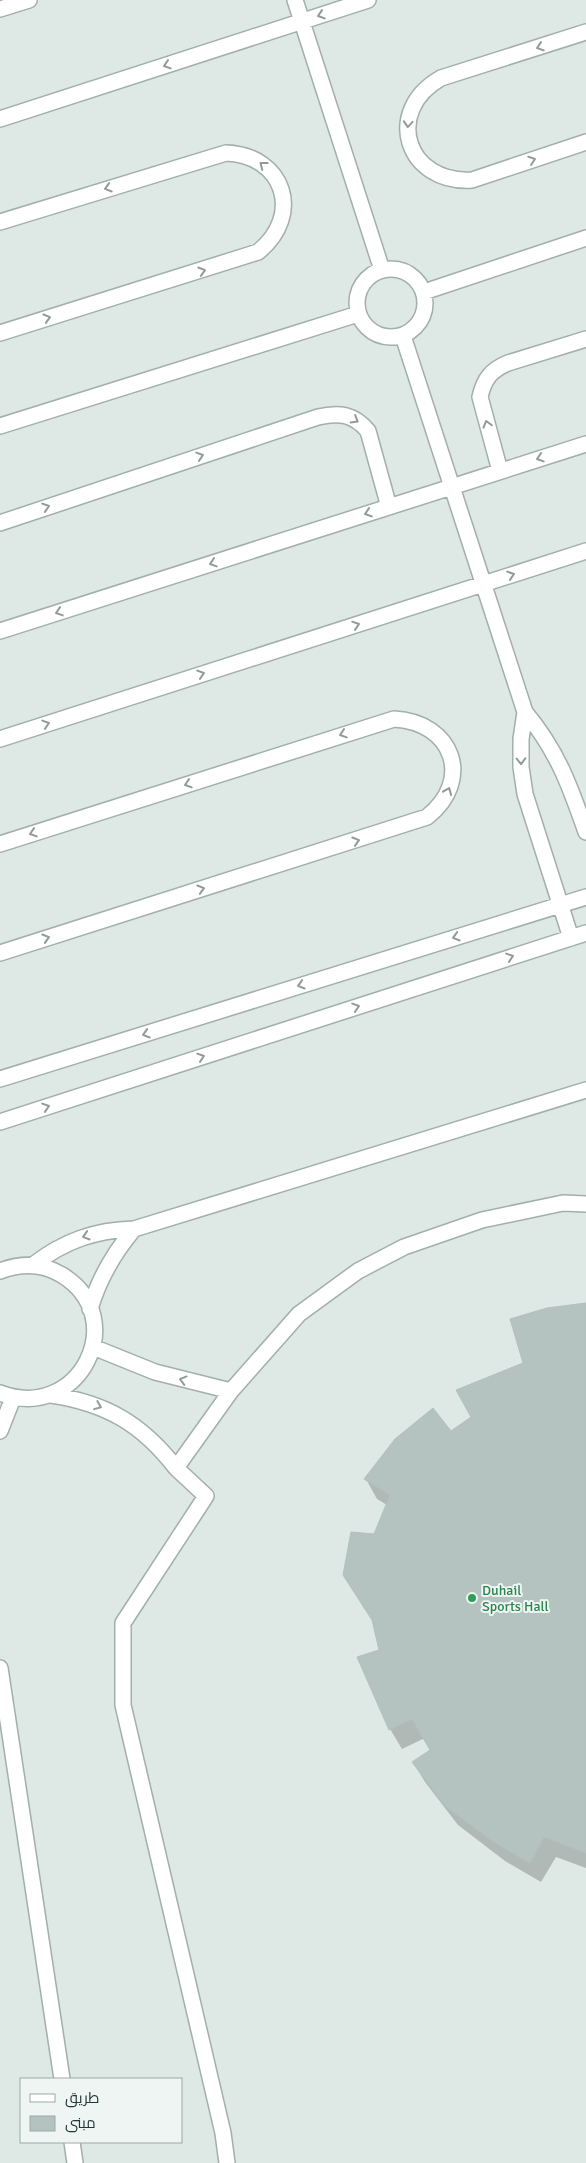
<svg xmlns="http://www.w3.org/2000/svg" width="586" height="2163" font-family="Signika,Cairo,sans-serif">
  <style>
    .shadow { fill: #0003 }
    .building { fill: #b4c3bf; stroke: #b1c1bd }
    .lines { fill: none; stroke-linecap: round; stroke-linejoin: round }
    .minor-casing { stroke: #a2afac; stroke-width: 18 }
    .minor { stroke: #fff; stroke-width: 15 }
    .oneway { stroke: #909b9a }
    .leisure-dot { fill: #2e9e5b; stroke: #eef5f3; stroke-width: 2 }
    .labels { text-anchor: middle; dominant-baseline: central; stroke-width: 4; stroke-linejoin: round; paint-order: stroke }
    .leisure-label { font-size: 14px; fill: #27864d; stroke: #eef5f3; text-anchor: start }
  </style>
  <rect width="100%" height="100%" fill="#dee8e5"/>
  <path class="shadow" d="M586,1304V1868L556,1857L541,1882L505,1861L458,1825L425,1782L413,1762L432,1750L425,1738L402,1749L390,1729L381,1651L374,1623L344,1575L375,1535L387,1505L377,1499L366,1479L450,1432L473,1417Z"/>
  <path class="building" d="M586,1303V1853L544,1837L530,1863L492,1841L445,1806L412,1762L430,1750L412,1719L389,1730L357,1657L379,1650L372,1620L343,1575L351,1532L374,1534L390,1495L364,1479L395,1439L433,1408L451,1431L471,1417L456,1390L523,1363L510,1319L547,1308Z"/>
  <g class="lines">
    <defs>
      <path id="minor" d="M295,0L382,270
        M0,9L29,0
        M586,32L441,78C383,111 406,184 472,180L586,142
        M0,119L368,0
        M0,222L226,153C284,155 304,215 258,252L0,333
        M357 303a34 34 0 1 1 68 0a34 34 0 1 1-68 0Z
        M424,292L586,238
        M403,336L525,712C557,750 570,786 586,832
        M0,426L358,314
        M500,471L480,397C484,379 491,370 508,363L586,339
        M0,523L318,417C339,412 354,414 368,431L389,507
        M0,631L586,444
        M525,712L521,739V767L525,794L571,938
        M0,739L586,551
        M0,844L394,719C453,722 474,780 427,817L0,953
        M0,1079L586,897
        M0,1122L586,933
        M33,1265C64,1241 95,1230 134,1229L586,1090
        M0,1271C21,1263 42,1263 62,1275C132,1318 79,1423 0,1393
        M90,1309C99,1278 113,1254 134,1229
        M93,1347L155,1372L231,1391
        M51,1395C106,1403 142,1424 176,1468
        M0,1431L13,1398
        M0,1668L62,2079
        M72,2142L75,2163
        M227,2163L223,2133L123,1705V1623L206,1496L176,1468L231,1391L299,1314L358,1271L404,1247L482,1220L563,1203L586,1204"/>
    </defs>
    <use href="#minor" class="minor-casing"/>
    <use href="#minor" class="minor"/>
  </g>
  <defs><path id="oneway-chevron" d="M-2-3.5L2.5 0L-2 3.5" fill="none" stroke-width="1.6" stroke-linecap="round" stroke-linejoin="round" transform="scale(1.25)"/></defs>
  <g class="oneway">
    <use href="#oneway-chevron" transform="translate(321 15) rotate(162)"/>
    <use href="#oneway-chevron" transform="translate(540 47) rotate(162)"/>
    <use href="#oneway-chevron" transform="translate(167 65) rotate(162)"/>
    <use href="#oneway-chevron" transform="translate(408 124) rotate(94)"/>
    <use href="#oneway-chevron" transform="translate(532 160) rotate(-19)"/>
    <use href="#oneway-chevron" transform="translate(263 165) rotate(-142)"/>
    <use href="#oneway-chevron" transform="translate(108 188) rotate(163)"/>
    <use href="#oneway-chevron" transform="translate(202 271) rotate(-17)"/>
    <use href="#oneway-chevron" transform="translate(47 318) rotate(-17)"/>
    <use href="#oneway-chevron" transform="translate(355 420) rotate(31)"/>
    <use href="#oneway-chevron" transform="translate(487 424) rotate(-106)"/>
    <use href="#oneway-chevron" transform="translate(200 456) rotate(-18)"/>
    <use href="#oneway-chevron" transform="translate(540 458) rotate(162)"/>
    <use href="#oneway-chevron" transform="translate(46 507) rotate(-18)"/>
    <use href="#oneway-chevron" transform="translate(368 513) rotate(162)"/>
    <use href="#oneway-chevron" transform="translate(213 563) rotate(162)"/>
    <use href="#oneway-chevron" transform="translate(511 575) rotate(-18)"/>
    <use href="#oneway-chevron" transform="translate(59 612) rotate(162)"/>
    <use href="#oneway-chevron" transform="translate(356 625) rotate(-18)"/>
    <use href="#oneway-chevron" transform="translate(201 674) rotate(-18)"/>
    <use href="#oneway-chevron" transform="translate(46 724) rotate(-18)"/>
    <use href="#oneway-chevron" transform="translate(343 734) rotate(162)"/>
    <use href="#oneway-chevron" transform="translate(521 761) rotate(89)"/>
    <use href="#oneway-chevron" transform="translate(188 784) rotate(162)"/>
    <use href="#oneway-chevron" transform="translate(448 791) rotate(-68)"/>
    <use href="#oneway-chevron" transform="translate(33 833) rotate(162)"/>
    <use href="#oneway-chevron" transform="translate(356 841) rotate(-17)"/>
    <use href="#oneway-chevron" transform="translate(201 889) rotate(-17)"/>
    <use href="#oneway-chevron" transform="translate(456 937) rotate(163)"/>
    <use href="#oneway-chevron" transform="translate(46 938) rotate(-17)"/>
    <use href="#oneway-chevron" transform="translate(510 957) rotate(-18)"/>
    <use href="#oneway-chevron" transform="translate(301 985) rotate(163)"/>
    <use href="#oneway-chevron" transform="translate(356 1007) rotate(-18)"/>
    <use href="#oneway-chevron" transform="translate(146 1034) rotate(163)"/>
    <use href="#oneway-chevron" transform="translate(201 1057) rotate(-18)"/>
    <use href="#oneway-chevron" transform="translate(46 1107) rotate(-18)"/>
    <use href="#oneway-chevron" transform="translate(86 1236) rotate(163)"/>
    <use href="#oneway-chevron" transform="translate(183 1380) rotate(-165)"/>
    <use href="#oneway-chevron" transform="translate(98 1406) rotate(22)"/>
  </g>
  <circle class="leisure-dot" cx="472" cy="1598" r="5"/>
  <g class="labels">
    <g class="leisure-label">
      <text x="482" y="1590">Duhail<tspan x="482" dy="16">Sports Hall</tspan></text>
    </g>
  </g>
  <rect x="20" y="2078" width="162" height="65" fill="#eef5f3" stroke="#9ca9a7"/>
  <rect x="30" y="2094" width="25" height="8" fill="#ffffff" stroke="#9ca9a7"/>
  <text x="65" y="2103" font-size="15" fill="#213734">طريق</text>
  <rect x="30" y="2116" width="25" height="15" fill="#b4c3bf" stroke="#9ca9a7"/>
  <text x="65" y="2128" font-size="15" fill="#213734">مبنى</text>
</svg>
